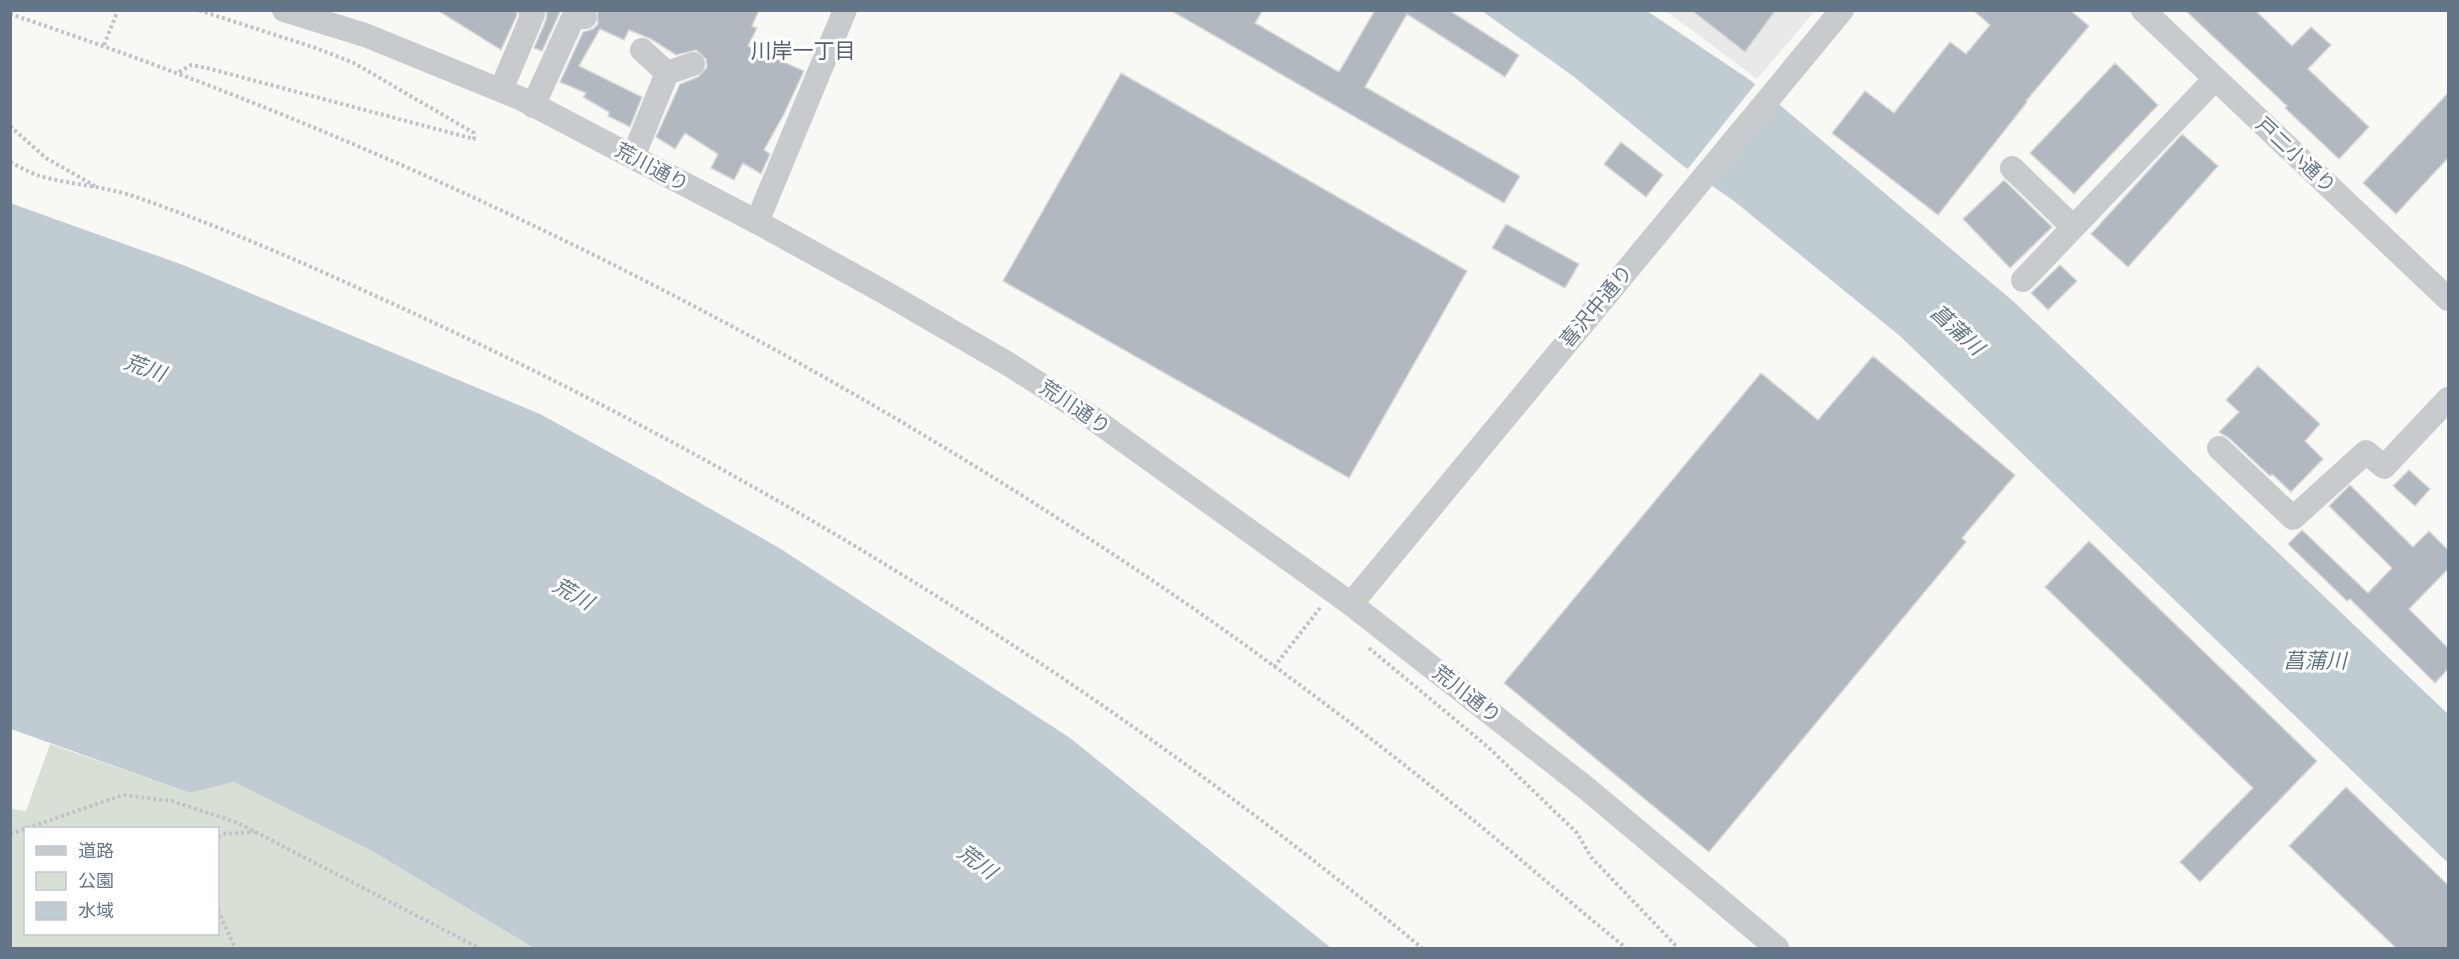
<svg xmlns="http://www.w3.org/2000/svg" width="2459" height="959" font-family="'Roboto Condensed','Noto Sans JP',sans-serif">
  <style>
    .built { fill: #e8e9e8 }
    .green { fill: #d8e0d5; fill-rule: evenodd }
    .water { fill: #c1ccd2 }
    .pier { fill: #f8f8f4 }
    .building { fill: #b1b8bf; stroke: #d9d9d7; stroke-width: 1.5 }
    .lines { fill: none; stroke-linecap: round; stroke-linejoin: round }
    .path { stroke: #c0c2c5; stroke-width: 4; stroke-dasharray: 3 3; stroke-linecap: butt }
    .minor { stroke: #c7cbce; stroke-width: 24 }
    .labels { text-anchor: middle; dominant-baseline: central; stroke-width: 6; stroke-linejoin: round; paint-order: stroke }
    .street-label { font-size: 20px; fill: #647588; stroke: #fff }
    .neighbourhood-label { font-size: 21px; fill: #535f6c; stroke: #fff }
    .water-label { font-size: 21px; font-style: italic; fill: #607783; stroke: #fff }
  </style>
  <rect width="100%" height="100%" fill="#f8f8f4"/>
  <path class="built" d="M1666,11H1815L1757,79Z"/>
  <path class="green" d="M50,744L190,793L234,782L370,850L534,948H11V809L26,811ZM26,828H218V934H26Z"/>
  <path class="water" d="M1482,11H1647L1750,80L2013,301L2448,714V863L1900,336L1734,201L1682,165L1573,76Z
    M10,203L183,265L540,414L656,478L781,549L1070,738L1331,948H534L370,850L234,782L190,793L11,729Z"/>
  <path class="pier" d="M1757,82L1780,102L1709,187L1686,171Z"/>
  <path class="building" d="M437,10H516L517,15L501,50Z
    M547,10H561L542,51L534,48L546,20Z
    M597,10H759L752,26L757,28L748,46L804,71L784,114L764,150L770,154L761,174L743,163L734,180L711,168L718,154L685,133L675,149L656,137L680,84L698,77L707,67L706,59L696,50L676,55L651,39L629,30L624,40L600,29L579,66L642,97L630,127L608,116L609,112L583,97L586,93L560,82L583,32L593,29L598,24Z
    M1170,10H1263L1255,23L1339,72L1375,10H1449L1519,55L1505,77L1407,14L1365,87L1520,176L1504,203Z
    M1691,10H1776L1745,52Z
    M1973,10H2070L2089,26L2026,101L2027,102L1938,215L1832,133L1865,91L1894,113L1950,42L1966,54L1990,25Z
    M2185,10H2255L2292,46L2311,27L2331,45L2308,69L2369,127L2339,159L2285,108L2287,106Z
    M2115,63L2158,105L2074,194L2030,153Z
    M1121,73L1467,271L1349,478L1003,281Z
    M2448,93V158L2396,214L2363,183Z
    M2182,134L2218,166L2128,267L2091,234Z
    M1621,142L1663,175L1646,197L1604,164Z
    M2004,180L2052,227L2010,268L1963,219Z
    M1506,224L1579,264L1565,288L1492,248Z
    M2060,265L2077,281L2048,310L2031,293Z
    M1873,356L2015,475L1962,538L1966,542L1709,852L1504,683L1761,373L1818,420Z
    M2258,366L2320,424L2305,441L2323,459L2291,492L2272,474L2270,476L2229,438L2219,432L2239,412L2226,400Z
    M2409,470L2430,489L2415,506L2393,486Z
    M2350,485L2413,547L2429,531L2448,550V569L2409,609L2448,648V669L2435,683L2350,599L2347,601L2288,544L2302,530L2368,593L2392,568L2329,506Z
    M2089,541L2317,761L2200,882L2180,862L2253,788L2045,587Z
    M2346,787L2448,885V948H2396L2289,846Z"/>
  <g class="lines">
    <path class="path" d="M10,14C395,142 763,324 1102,547C1228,629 1350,720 1467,815C1521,859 1573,905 1626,948
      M104,45L118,10
      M179,72L191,65L207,68L474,139V133L354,63L316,48L198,10
      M10,126L46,158L95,186
      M10,162C20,167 30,173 40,176C71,185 105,186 136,197C231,230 324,272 415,314C776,480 1117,694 1422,948
      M1369,648L1488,747L1577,833L1591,857L1678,948
      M1274,667L1320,608
      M10,834L123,795L172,801L238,823L479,948
      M218,837L223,834L255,832
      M218,910L235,948"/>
    <path class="minor" d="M284,10L365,35L522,99L757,222L884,292L1010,365L1091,417L1351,604L1586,788L1777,948
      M2143,10L2448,299
      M667,73L693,64
      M501,90L533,14L530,10
      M533,106L573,18L585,17
      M633,157L667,73L642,50
      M2012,168L2072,226
      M757,222L845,10
      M2023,280L2215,79
      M2219,448L2293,518L2366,452L2384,467L2448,399
      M1351,604L1842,10"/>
  </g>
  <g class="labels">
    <g class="street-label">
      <text transform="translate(2296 155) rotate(43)">戸二小通り</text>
      <text transform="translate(652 167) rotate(28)">荒川通り</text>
      <text transform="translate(1596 306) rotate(-50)">喜沢中通り</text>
      <text transform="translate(1075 407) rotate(34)">荒川通り</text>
      <text transform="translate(1467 694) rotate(38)">荒川通り</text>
    </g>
    <g class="neighbourhood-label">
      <text x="803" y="51">川岸一丁目</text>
    </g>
    <g class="water-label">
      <text transform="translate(1957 330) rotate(42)">菖蒲川</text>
      <text transform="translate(145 368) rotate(20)">荒川</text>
      <text transform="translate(573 594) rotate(30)">荒川</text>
      <text x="2315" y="661">菖蒲川</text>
      <text transform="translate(977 862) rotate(37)">荒川</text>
    </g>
  </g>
  <rect width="2459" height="959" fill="none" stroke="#647588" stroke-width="24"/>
  <rect x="24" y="827" width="195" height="108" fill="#ffffff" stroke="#c1c8cf" stroke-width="1.5"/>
  <rect x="36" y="846" width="30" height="9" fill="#c7cbce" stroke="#c1c8cf" stroke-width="1.5"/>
  <text x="78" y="857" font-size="18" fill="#647588">道路</text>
  <rect x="36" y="872" width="30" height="18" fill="#d8e0d5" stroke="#c1c8cf" stroke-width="1.5"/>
  <text x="78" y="887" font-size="18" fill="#647588">公園</text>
  <rect x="36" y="902" width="30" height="18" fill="#c1ccd2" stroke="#c1c8cf" stroke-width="1.5"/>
  <text x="78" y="917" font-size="18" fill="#647588">水域</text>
</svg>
